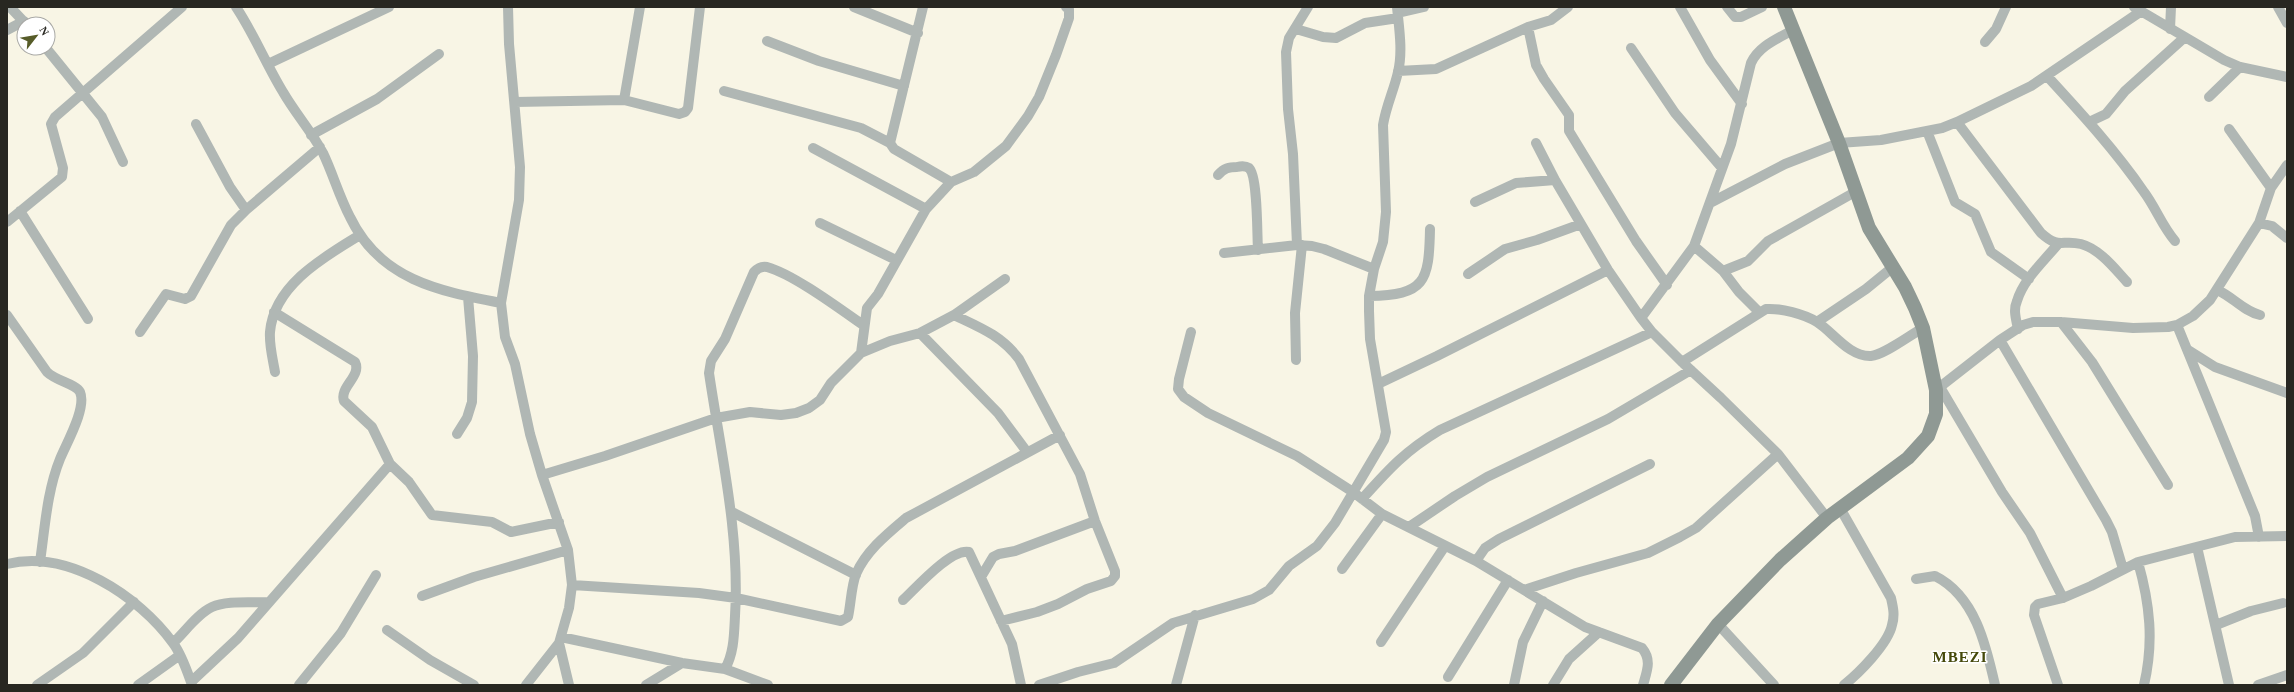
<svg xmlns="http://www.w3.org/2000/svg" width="2294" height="692" font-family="Georgia,serif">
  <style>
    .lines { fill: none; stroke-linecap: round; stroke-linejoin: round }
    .street { stroke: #b0b7b4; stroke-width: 10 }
    .secondary { stroke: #8f9994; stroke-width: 14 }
    .labels { text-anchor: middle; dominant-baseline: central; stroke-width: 3; stroke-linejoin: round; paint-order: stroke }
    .district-label { font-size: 15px; font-weight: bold; letter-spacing: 1px; fill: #45490b; stroke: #fff }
  </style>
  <rect width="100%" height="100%" fill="#f8f5e5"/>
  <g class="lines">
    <path class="street" d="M10,7L26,24
      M236,7C254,34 266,64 283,92C295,113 312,132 323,153C333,174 339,196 350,217C380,280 439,291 501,303
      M508,7L509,44L520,167L519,200L501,303L505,337L515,364L530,434L542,475L568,550L572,585L569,608L559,643L526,685
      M854,7L918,33
      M923,7L890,143L894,149L951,182
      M1680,7L1710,60L1742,104
      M1727,7L1735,17H1741L1762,7
      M2134,7L2224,60L2240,67L2287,77
      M2278,7L2287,23
      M1398,13L1424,7
      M1528,27L1536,65L1544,79L1569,115V131L1636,241L1667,285
      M1296,29L1323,37L1336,38L1365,23L1398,18
      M2170,29L2171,7
      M7,30L24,21
      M767,41L819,61L904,86
      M1985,42L1996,29L2006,7
      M46,48L102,117L123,162
      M1631,48L1675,113L1722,168
      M268,64L389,7
      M1398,71L1436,69L1528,27L1551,20L1568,7
      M2047,76C2081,113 2115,150 2144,192C2156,208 2162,226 2175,241
      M724,91L861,128L890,143
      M2209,97L2240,67
      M624,100L640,7
      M515,102L624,100L679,114L685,112L688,108L700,7
      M1957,122L2041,233C2060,250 2061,239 2081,244C2100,249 2115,269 2127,282
      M2089,122L2106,114L2125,91L2185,37
      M196,124L230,187L246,210
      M2229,129L2271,188
      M1927,131L1955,202L1975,214L1991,252L2029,279
      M311,135L377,99L439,54
      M1536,143L1555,180L1608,270L1641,318L1652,332L1682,362L1721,398L1778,454L1827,518
      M813,148L926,209
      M1218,175C1224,168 1229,167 1237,167C1241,166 1246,166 1249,168C1258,176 1257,237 1258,250
      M1475,202L1516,183L1555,180
      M1710,203L1785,164L1839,143L1881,140L1942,128L1957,122L2031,86L2140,12
      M20,211L88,319
      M7,222L62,177L63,168L51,124L55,117L182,7
      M820,223L896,260
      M2259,223L2272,226L2287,238
      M1297,245L1293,154L1288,109L1286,52L1289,38L1308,7
      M1694,246L1723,271L1739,292L1759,312
      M1224,253L1297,245L1312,246L1324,249L1374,269
      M1723,271L1748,261L1768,241L1855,192
      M1468,274L1505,249L1537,240L1581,224
      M2217,290C2232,296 2243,311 2260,315
      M1369,296C1425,295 1429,282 1430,229
      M274,312L355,362C362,376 339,387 344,401L372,427L390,464L409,482L432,515L492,522L511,532L559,522
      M7,315L47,372C56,381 76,384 80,392C87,408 66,444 60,459C47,491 45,527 40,562
      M954,315C979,327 1001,335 1019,359L1080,474L1095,521L1115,571V576L1111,581L1087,589L1058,604L1037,612L1001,621
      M1641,318L1694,246L1731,144L1751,63C1759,46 1777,39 1793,30
      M1817,322L1866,289L1893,267
      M2061,322L2092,362L2168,485
      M2177,325L2255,516L2259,537
      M2018,329C2016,319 2013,310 2017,301C2023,280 2044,261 2058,244
      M140,332L166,294L185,299L191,296L231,225L246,210L320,147
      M1191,332L1179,379L1178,389L1184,397L1208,413L1297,456L1353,492L1382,514L1476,561L1585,627L1642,648C1652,660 1647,671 1643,685
      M920,333L998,413L1027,452
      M2000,340L2106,520L2112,532L2123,569
      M2188,350L2215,367L2287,393
      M861,353L890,341L920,333L954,315L1005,279
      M1296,360L1295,313L1302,245
      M1682,362L1766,309C1781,308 1804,314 1817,322C1833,332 1849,357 1871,356C1884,355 1910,335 1923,328
      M275,372C273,360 269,345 270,332C274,285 324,257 360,235
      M1378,384L1437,356L1608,270
      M1940,387L2002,492L2030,533L2063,598
      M1936,390L2000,340L2023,325L2033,322H2061L2133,328L2168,327L2177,325L2193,316L2210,300L2259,223L2271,188L2287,165
      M457,434L467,418L472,402L473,356L468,297
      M542,475L605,456L716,418L750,412L781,415L796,413L809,408L820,400L831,383L861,353L867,308L878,294L926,209L951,182L974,172L1006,146L1028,116L1039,97L1056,55L1069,18V9L1066,7
      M1362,499C1389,469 1405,451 1440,430L1652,332
      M1840,508L1891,598C1893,607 1895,615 1892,625C1888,644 1859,673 1844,685
      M732,512L856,575
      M1409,527L1455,496L1487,477L1608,419L1691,370
      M2197,547L2229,685
      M1476,561L1485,548L1499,539L1650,464
      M2138,562C2150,604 2154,642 2144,685
      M7,564C68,549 139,596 173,643C182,655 187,671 192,685
      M1342,569L1382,514
      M981,577L993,557L999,554L1015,551L1095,521
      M1916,579L1935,576C1975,596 1986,645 1995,685
      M572,585L699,593L736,598L841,621L848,617C851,604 851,587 856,574C866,551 887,534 906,518L1060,435
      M1524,590L1576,573L1648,553L1680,537L1696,528L1778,454
      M422,596L474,577L568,550
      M903,600C916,588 951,548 969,552L1012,644L1021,685
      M1718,624L1774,685
      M2216,625L2251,611L2283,603
      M387,630L430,660L474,685
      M561,637L682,663L725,669L768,685
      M1381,642L1445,546
      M173,643C185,632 197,614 212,607C227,600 251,603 268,602
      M559,643L569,685
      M725,669C734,653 734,635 735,616C740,534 721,454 709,373L711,361L725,339L754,272C758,268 762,266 767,267C793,274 840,309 863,325
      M1448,677L1508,580
      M191,682L238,638L390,464
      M37,685L83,653L134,602
      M138,685L180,655
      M299,685L341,633L376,575
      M646,685L682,663
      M1039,685L1078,672L1114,663L1173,623L1253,599L1269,590L1289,566L1317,546L1335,523L1384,440L1386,432L1370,339L1369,311V296L1374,269L1383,242L1386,212L1383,125C1386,106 1394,90 1398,72C1403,51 1399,28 1397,7
      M1176,685L1195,615
      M1514,685L1523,642L1543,601
      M1553,685L1569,659L1599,632
      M2058,685L2034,615L2035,607L2038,604L2063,598L2091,586L2138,562L2165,555L2235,537L2287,536
      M2258,685L2287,675"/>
    <path class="secondary" d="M1671,685L1718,624L1780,560L1827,518L1908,458L1928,436L1936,414V390L1923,328L1915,308L1905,287L1869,228L1839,143L1784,7"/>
  </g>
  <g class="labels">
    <g class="district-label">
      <text x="1960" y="657">MBEZI</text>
    </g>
  </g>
  <rect width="2294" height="692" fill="none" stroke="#282721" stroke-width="16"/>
  <g transform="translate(36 36) rotate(59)"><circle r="19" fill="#ffffff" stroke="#a9a9a6"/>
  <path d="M0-3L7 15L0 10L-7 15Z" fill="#575c29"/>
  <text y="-6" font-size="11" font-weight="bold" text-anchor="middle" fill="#282721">N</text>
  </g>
</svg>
